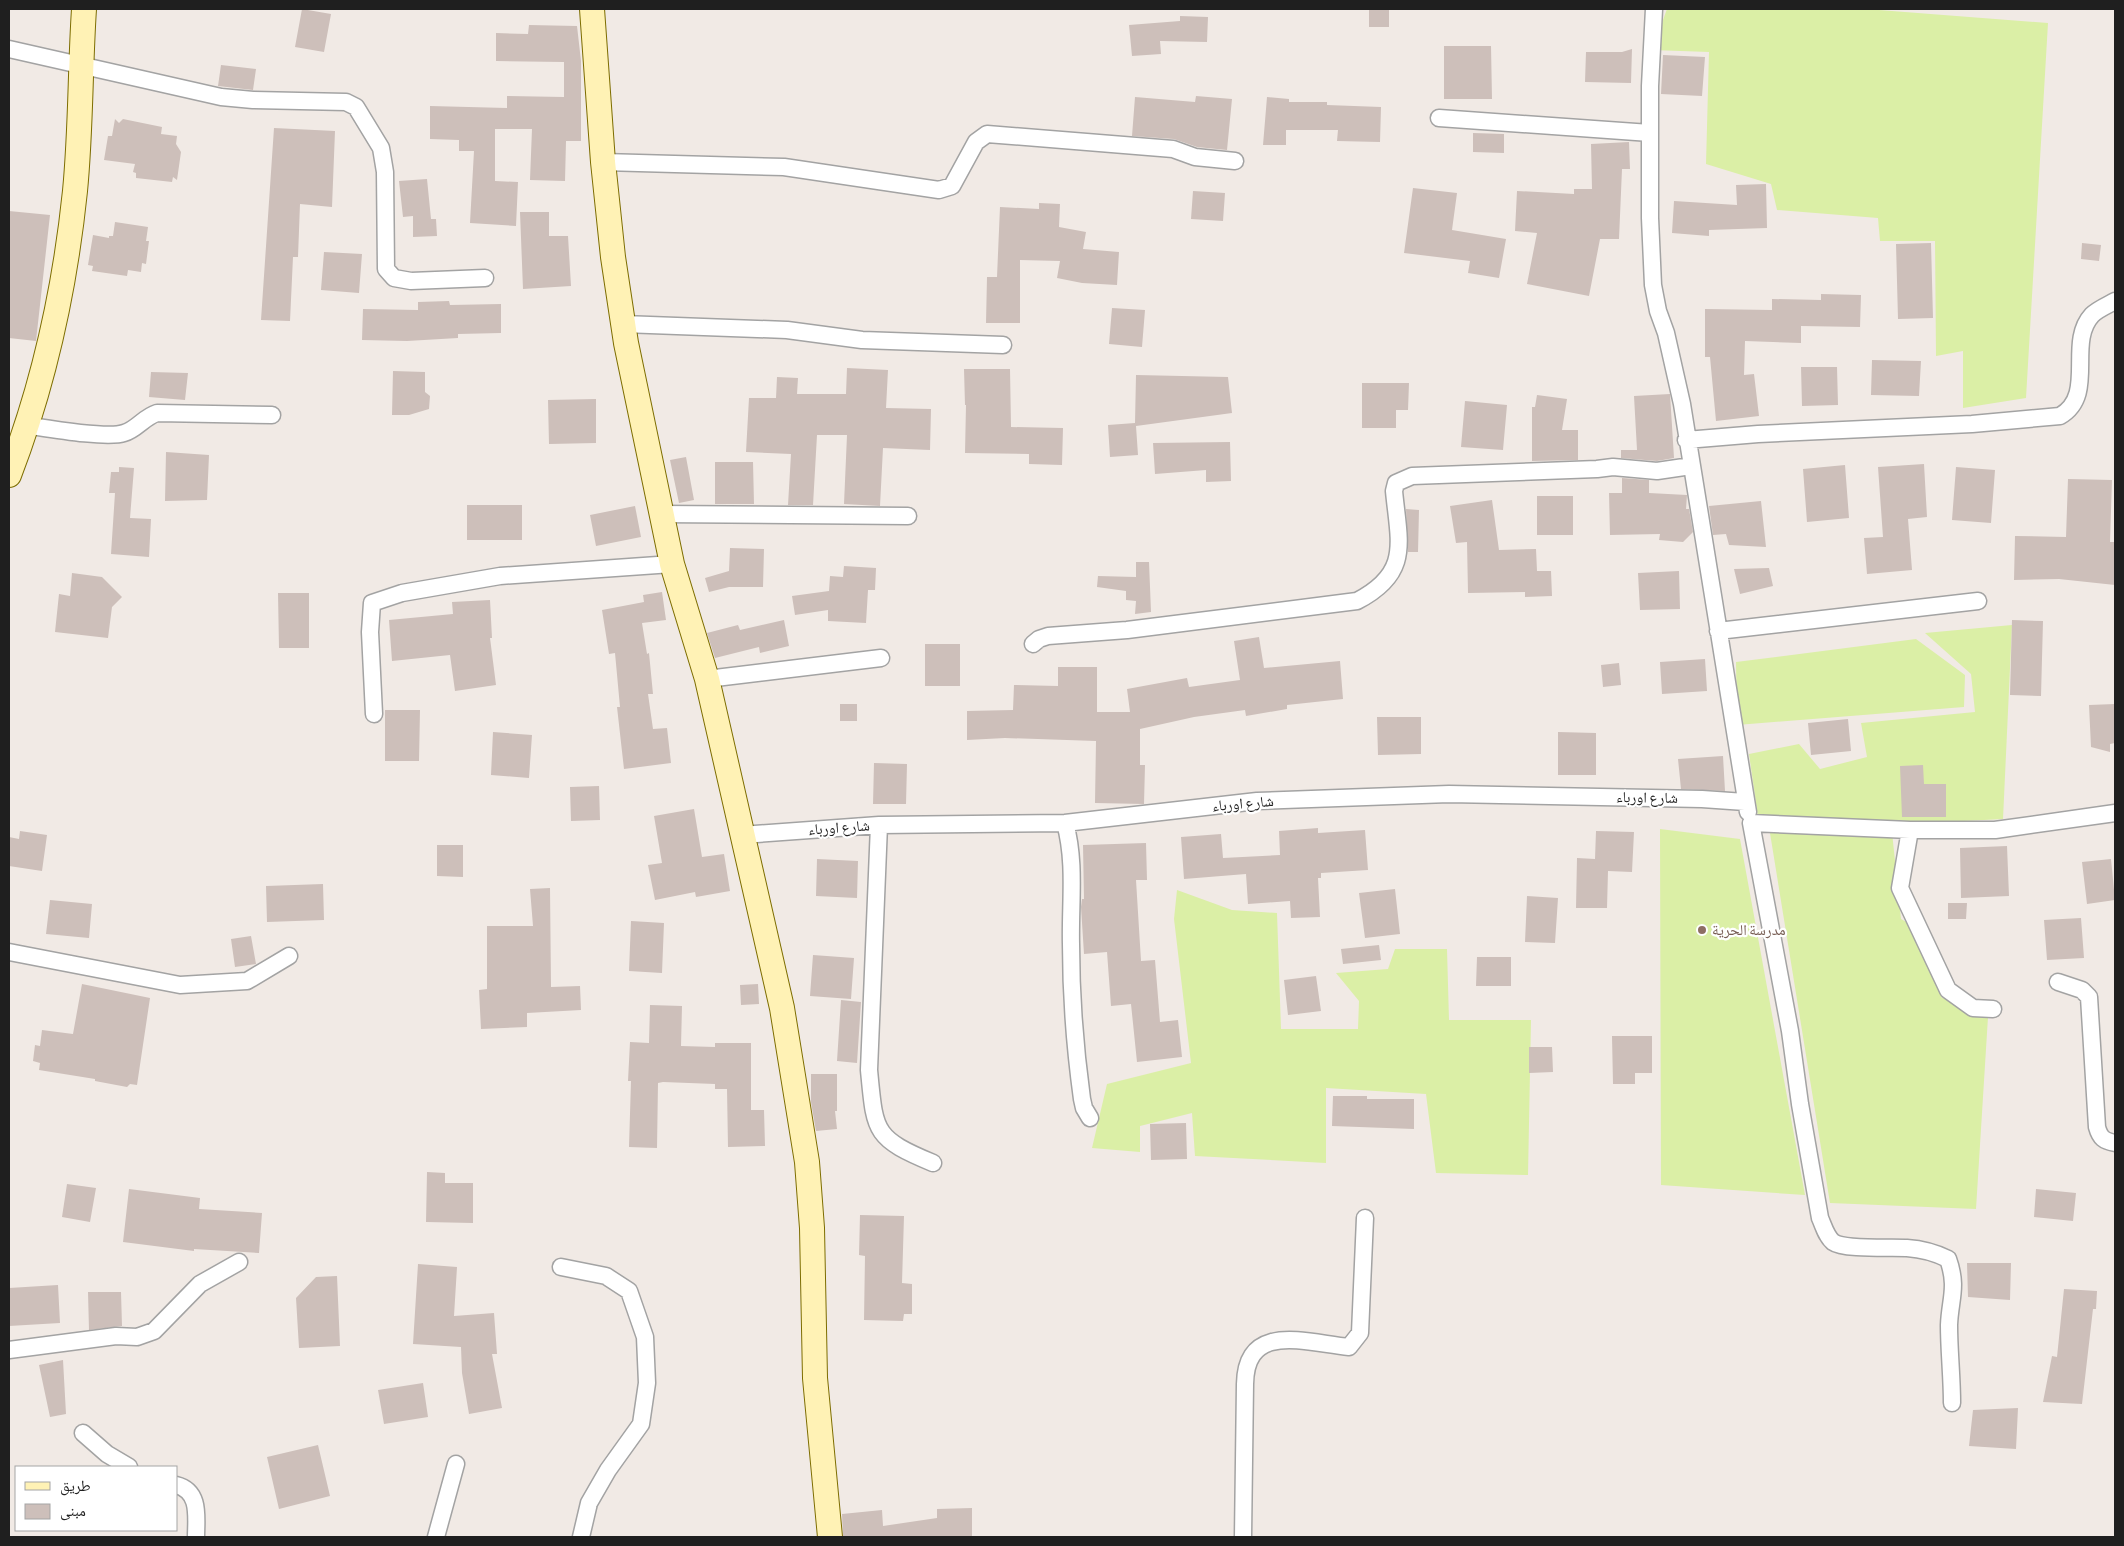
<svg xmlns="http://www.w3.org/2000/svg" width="2124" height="1546" font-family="'Alegreya Sans','Noto Naskh Arabic',sans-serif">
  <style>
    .grass { fill: #dbefa6 }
    .building { fill: #cdbfba }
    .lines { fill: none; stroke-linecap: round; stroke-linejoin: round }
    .street-casing { stroke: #a3a3a3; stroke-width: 19 }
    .secondary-casing { stroke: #7d6d00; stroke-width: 26 }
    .street { stroke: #fff; stroke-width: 16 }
    .secondary { stroke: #fff2b5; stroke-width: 24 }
    .education-dot { fill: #8d6e63; stroke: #fff; stroke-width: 2 }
    .labels { text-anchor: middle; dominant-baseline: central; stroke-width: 4.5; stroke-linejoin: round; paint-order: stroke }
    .street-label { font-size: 15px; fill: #1f1f1f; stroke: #fff }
    .education-label { font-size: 15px; fill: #785e54; stroke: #fff; text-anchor: start }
  </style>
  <rect width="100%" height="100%" fill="#f1eae5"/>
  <path class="grass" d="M1667,9H1866L2048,23L2026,398L1963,408V351L1936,356L1935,241H1880L1878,218L1777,210L1771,184L1706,164L1709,52L1652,50Z
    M2012,625L2003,819L1906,824L1758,817L1749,754L1799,744L1820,769L1867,757L1861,723L1975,712L1971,674L1925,633Z
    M1916,639L1965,675L1964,707L1737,725L1736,662Z
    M1769,827L1892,832L1901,919L1910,924L1942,998L1962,1001L1968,1016L1988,1017L1976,1209L1830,1203Z
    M1660,829L1740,839L1805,1195L1661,1185Z
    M1177,890L1232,910L1277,913L1281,1029H1358L1359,1001L1336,973L1388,969L1395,949H1447L1449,1020H1531L1528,1175L1436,1173L1426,1094L1326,1088V1163L1195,1156L1192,1113L1140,1126V1152L1092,1148L1107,1084L1191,1063L1174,919Z"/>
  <path class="building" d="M302,9L331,14L324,52L295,47Z
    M1369,9H1389V27H1369Z
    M1180,16L1208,17L1207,42L1160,41L1161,54L1132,56L1129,25L1180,21Z
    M529,25L577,26L581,61V141H566L565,181L530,180L532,129H495V181L518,182L516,226L470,223L474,151H459V140L430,139V106L507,108V96L564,97V62L496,61V33L528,34Z
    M1444,46H1491L1492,99H1444Z
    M1632,49L1631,83L1585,82L1586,52H1622Z
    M1663,55L1705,57L1702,96L1661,94Z
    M221,65L256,69L253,90L218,86Z
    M1196,96L1232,99L1227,150L1197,147L1174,139L1132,136L1135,97L1195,102Z
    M1267,97L1289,99V102H1327V105L1381,107L1380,142L1337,141L1338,130H1286V145H1263Z
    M115,119L119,123L123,119L162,127L161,134L177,136L176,144L181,152L177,180L173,177L172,182L136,178V173L133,172L135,164L104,160L108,136H112Z
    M274,128L335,131L332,207L300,204L298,257H293L290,321L261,320Z
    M1473,133L1504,134V153L1473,152Z
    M1629,142L1630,169H1622L1619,239H1600L1589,296L1527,284L1537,233L1515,231L1517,191L1574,194V189H1592L1591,144Z
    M427,179L431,219H436L437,236L413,237V216L403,217L399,181Z
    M1766,184L1767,228L1709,230V236L1672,233L1674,201L1737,205L1736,185Z
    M1413,188L1457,193L1452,230L1506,239L1499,278L1468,273L1470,261L1404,253Z
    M1193,191L1225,193L1223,221L1191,219Z
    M1039,203L1060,204L1059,227L1086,232L1083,249L1119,252L1117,285L1082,283L1057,278L1060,261L1020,260V323H986L987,277H997L1000,207L1039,209Z
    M9,211L50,215L36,341L9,338Z
    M520,212H549V236H568L571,286L523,289Z
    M115,222L148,227L146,241H149L146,264L142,263L141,272L128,270L127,276L92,271L93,266L88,265L93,235L109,238V236H113Z
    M1931,243L1933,318L1898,319L1896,244Z
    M2082,243L2101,245L2099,261L2081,259Z
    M324,252L362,254L359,293L321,290Z
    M1821,294L1861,295L1860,327L1801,326V343L1745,341L1744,375L1754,374L1759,416L1716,421L1710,357H1705V309L1772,310V299L1821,300Z
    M449,301L450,305L501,304V333L458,334V338L407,341L362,340L363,309L418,310V302Z
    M1112,308L1145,310L1142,347L1109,344Z
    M1872,360L1921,361L1919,396L1871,395Z
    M1801,367H1837L1838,405L1802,406Z
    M847,368L888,370L886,408L931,409L930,450L883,448L880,506L844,504L847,435H817L813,505H788L791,454L746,452L749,398H776L777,377L798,378L797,394H846Z
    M964,369H1010L1011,427L1063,428L1062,465L1029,464V454L965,453L966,405H965Z
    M393,371L425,372V392L430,396L429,409L409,415H392Z
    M151,372L188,373L185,400L149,397Z
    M1136,375L1228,377L1232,413L1136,426L1138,455L1110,457L1108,425L1135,423Z
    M1362,383H1409L1408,410H1396V428H1362Z
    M1670,394L1674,458L1657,461L1621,458V450H1637L1634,396Z
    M1537,395L1567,399L1562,430H1578V460L1532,461V407H1535Z
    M596,399V443L549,444L548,400Z
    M1465,401L1507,405L1503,450L1461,447Z
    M1230,442L1231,481L1206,482V470L1155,474L1153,443Z
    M166,452L209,455L207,500L165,501Z
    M686,457L694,500L679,503L670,460Z
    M715,462H753L754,504H715Z
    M1924,464L1927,517L1908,519L1912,570L1867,574L1864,538L1883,537L1878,467Z
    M1845,465L1849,518L1807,522L1803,469Z
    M119,467L134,468L130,518L151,519L149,557L111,554L115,493H109L111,472H119Z
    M1956,467L1995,470L1991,523L1952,520Z
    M1622,478L1649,480V493L1687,495L1686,509H1689L1693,532L1683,542L1659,540L1660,534L1610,535L1609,493H1622Z
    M2068,479L2112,480L2110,542H2115V585L2059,579L2014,580L2015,536L2066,537Z
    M1537,496H1573V535H1537Z
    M1492,500L1499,550L1536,549L1537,571H1551L1552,596L1525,597V592L1468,593L1467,542L1456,543L1450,506Z
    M1761,501L1766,547L1729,545L1726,534L1713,535L1709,506Z
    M467,505H522V540H467Z
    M635,506L641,537L596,546L590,515Z
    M1406,509L1419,510L1418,552H1408Z
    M730,548L764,549L763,587H729L709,592L705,578L729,571Z
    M1136,562H1149L1151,612L1135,614L1136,601L1126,600V591L1097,587L1098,576L1136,577Z
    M844,566L876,568L875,590H868L866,623L828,621V610L795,615L792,596L829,591L830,576L843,577Z
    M1769,568L1773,586L1740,594L1734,569Z
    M1679,571L1680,609L1640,610L1638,573Z
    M72,573L102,577L122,597L112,607L108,638L55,632L59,594L70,596Z
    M662,592L666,620L642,623L647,654L649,653L653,694H648L653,729L667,728L671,763L624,769L617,707H620L615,653L609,654L602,610L644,602L643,595Z
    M278,593H309V648H279Z
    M490,600L492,638H490L496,685L455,691L450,655L392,661L389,620L453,614L452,602Z
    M784,620L789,646L760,653L759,647L715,658L707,633L738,625L740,630Z
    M2012,620L2043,621L2041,696L2010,695Z
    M1259,637L1264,668L1340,661L1343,699L1287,705V709L1246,716L1245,710L1194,717L1140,729V765H1145L1144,804L1095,803L1096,741L1005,738L967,740V711L1013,710L1014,685L1058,686V667H1097V712H1130L1127,689L1187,678L1189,687L1240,680L1234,641Z
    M925,644H960V686H925Z
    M1705,659L1707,691L1662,694L1660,662Z
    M1619,663L1621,685L1603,687L1601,665Z
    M840,704H857V721H840Z
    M2115,704V743L2110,744V752L2091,747L2089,705Z
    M385,710H420L419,761H385Z
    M1377,717H1421V754L1378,755Z
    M1848,719L1851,751L1811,755L1808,723Z
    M493,732L532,735L529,778L491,775Z
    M1558,732L1596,733V775H1558Z
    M1723,756L1725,791L1681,789L1678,759Z
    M874,763L907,764L906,804H873Z
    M1923,765L1924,784H1946V817H1902L1900,766Z
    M599,786L600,820L571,821L570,787Z
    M694,809L702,857L724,854L730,891L696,897L695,892L655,900L648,865L662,863L654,816Z
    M1318,828V833L1365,830L1368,870L1321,873V878H1318L1320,917L1291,918L1290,901L1248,904L1246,874L1184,879L1181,837L1221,834L1223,858L1280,855L1279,831Z
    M20,831L47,835L42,871L9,866V837L19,839Z
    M1596,831L1634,832L1632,872L1608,871L1607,908H1576L1577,858L1595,859Z
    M1146,843L1147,880H1136L1141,961L1155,960L1160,1022L1178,1020L1182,1057L1137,1062L1131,1004L1111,1006L1107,952L1084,954L1081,907L1082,899H1084L1083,845Z
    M437,845H463V877L437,876Z
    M2007,846L2009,896L1961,898L1960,848Z
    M817,859L858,861L857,898L816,896Z
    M2111,859L2115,900L2087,904L2082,862Z
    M323,884L324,920L267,922L266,886Z
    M550,888L551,987L580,986L581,1010L527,1013V1027L481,1029L479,990L487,989V926H533L530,889Z
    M1395,889L1400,934L1365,938L1359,893Z
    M1527,896L1558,898L1555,943L1525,942Z
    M50,900L92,904L89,938L46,934Z
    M1948,903H1967L1966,919H1948Z
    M2081,918L2084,958L2047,960L2044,920Z
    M631,921L664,923L662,973L629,971Z
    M251,936L256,964L235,967L231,939Z
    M1379,945L1381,960L1343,964L1341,949Z
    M813,955L854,958L851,999L810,996Z
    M1477,957H1511V986H1476Z
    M1316,976L1321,1011L1288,1015L1284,980Z
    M82,984L150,998L137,1085L130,1084L127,1087L95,1081V1079L39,1070L40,1063L33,1061L35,1045L40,1046L42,1030L73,1034Z
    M758,984L759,1004L741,1005L740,985Z
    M841,1000L861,1002L857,1063L837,1061Z
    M650,1005L682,1006L681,1046L715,1047V1043H751V1110H764L765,1146L728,1147L727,1089H715V1084L663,1082L658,1083L657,1148L629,1147L631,1081H628L630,1042L649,1043Z
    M1612,1036H1652V1073H1635V1084H1613Z
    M1529,1047H1552L1553,1072L1529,1073Z
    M811,1074H837V1111H835L837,1129L816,1131L811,1102Z
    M1333,1096H1367V1099H1414V1129L1332,1126Z
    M1186,1123L1187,1159L1151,1160L1150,1124Z
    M427,1172L445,1173V1183H473V1223L426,1222Z
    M67,1184L96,1188L90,1222L62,1217Z
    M129,1189L200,1198L199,1209L262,1213L259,1253L194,1249V1251L123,1242Z
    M2036,1189L2076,1193L2073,1221L2034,1217Z
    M860,1215L904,1216L902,1283L912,1284V1314H904L903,1321L864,1320L865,1256L859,1255Z
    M1967,1263H2011L2010,1300L1968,1297Z
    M418,1264L457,1267L454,1316L494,1313L497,1354H492L502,1408L469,1414L462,1373L461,1347L413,1344Z
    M337,1276L340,1346L299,1348L296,1298L316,1277Z
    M58,1285L60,1323L9,1326V1288Z
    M2064,1289L2097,1291L2096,1309H2093L2082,1404L2043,1402L2052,1356L2057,1357Z
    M88,1292H121L122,1326L89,1330Z
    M63,1360L66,1414L50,1417L39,1365Z
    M423,1383L428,1417L384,1424L378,1390Z
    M2018,1408L2016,1449L1969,1446L1973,1410Z
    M318,1445L330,1496L279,1509L267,1457Z
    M972,1508V1537H843L842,1514L882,1510L883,1526L937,1518V1509Z"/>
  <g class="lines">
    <defs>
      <path id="street" d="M1654,9L1650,86V218L1653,285L1658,311L1666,333L1682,404L1748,812
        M9,49L221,97L253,100L346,102L356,107L381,148L385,172L386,269L394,278L411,281L485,278
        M1439,118L1650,133
        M603,162L784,167L939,190L952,186L976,142L987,134L1173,149L1195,157L1235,161
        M623,324L787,330L862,340L1003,345
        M25,425C46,428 107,439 124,433C136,430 144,417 157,413L272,415
        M1686,440L1758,434L1972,424L2060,416C2097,395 2066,343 2092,315C2098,309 2108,305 2115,301
        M660,514L908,516
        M1718,631L1978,601
        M1033,644L1039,639L1048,636L1127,630L1357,601C1411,573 1399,543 1394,491L1396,483L1412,476L1597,469L1613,467L1657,471L1691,466
        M707,679L881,658
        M374,714L370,632L372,603L402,593L500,576L672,564
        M1065,823C1076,863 1070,903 1071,944C1071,996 1075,1048 1082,1099L1084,1108L1090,1118
        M879,825L869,1070C875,1132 873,1138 933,1163
        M1910,830L1900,888L1948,990L1973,1008L1993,1009
        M742,835L879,825L1065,823L1257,801L1449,794L1702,799L1745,802
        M9,952L180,985L247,981L289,956
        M2058,982L2082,990L2089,997L2097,1127C2100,1138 2104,1141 2115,1143
        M561,1267L606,1276L629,1291L645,1337L647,1383L641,1424L608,1470L589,1503L581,1537
        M9,1350L116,1336L137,1337L154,1331L200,1284L239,1262
        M1952,1403C1952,1377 1949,1351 1949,1325C1950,1299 1958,1287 1948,1259C1936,1253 1922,1249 1907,1248C1892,1247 1844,1250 1833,1242C1826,1236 1824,1227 1820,1218L1800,1104L1790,1031L1751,823L1910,830H1995L2115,813
        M83,1433L107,1454L129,1467
        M176,1485C201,1491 196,1518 196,1537
        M436,1537L456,1464
        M1243,1537L1245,1384C1246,1321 1306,1343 1349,1347L1360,1333L1365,1218"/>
      <path id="secondary" d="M592,9L603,162L613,257L626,343L672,564L707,679L782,1008L807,1162L812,1228L815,1378L830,1537
        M9,475C44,384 65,288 75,191C81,130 80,69 84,9"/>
    </defs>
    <use href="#street" class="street-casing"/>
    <use href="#secondary" class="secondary-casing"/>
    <use href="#street" class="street"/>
    <use href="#secondary" class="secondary"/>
  </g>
  <circle class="education-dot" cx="1702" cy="930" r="5"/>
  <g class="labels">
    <g class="street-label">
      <text transform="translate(1647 798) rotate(1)">شارع اورباء</text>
      <text transform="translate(1243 804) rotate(-5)">شارع اورباء</text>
      <text transform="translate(839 828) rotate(-4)">شارع اورباء</text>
    </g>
    <g class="education-label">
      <text x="1712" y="930">مدرسة الحرية</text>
    </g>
  </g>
  <rect width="2124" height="1546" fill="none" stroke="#1f1f1f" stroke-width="20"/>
  <rect x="15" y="1466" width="162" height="65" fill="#ffffff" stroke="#a5a5a5"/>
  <rect x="25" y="1482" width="25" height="8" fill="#fff2b5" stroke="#a5a5a5"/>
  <text x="60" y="1491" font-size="15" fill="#1f1f1f">طريق</text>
  <rect x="25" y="1504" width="25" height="15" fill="#cdbfba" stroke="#a5a5a5"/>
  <text x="60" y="1516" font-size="15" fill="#1f1f1f">مبنى</text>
</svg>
